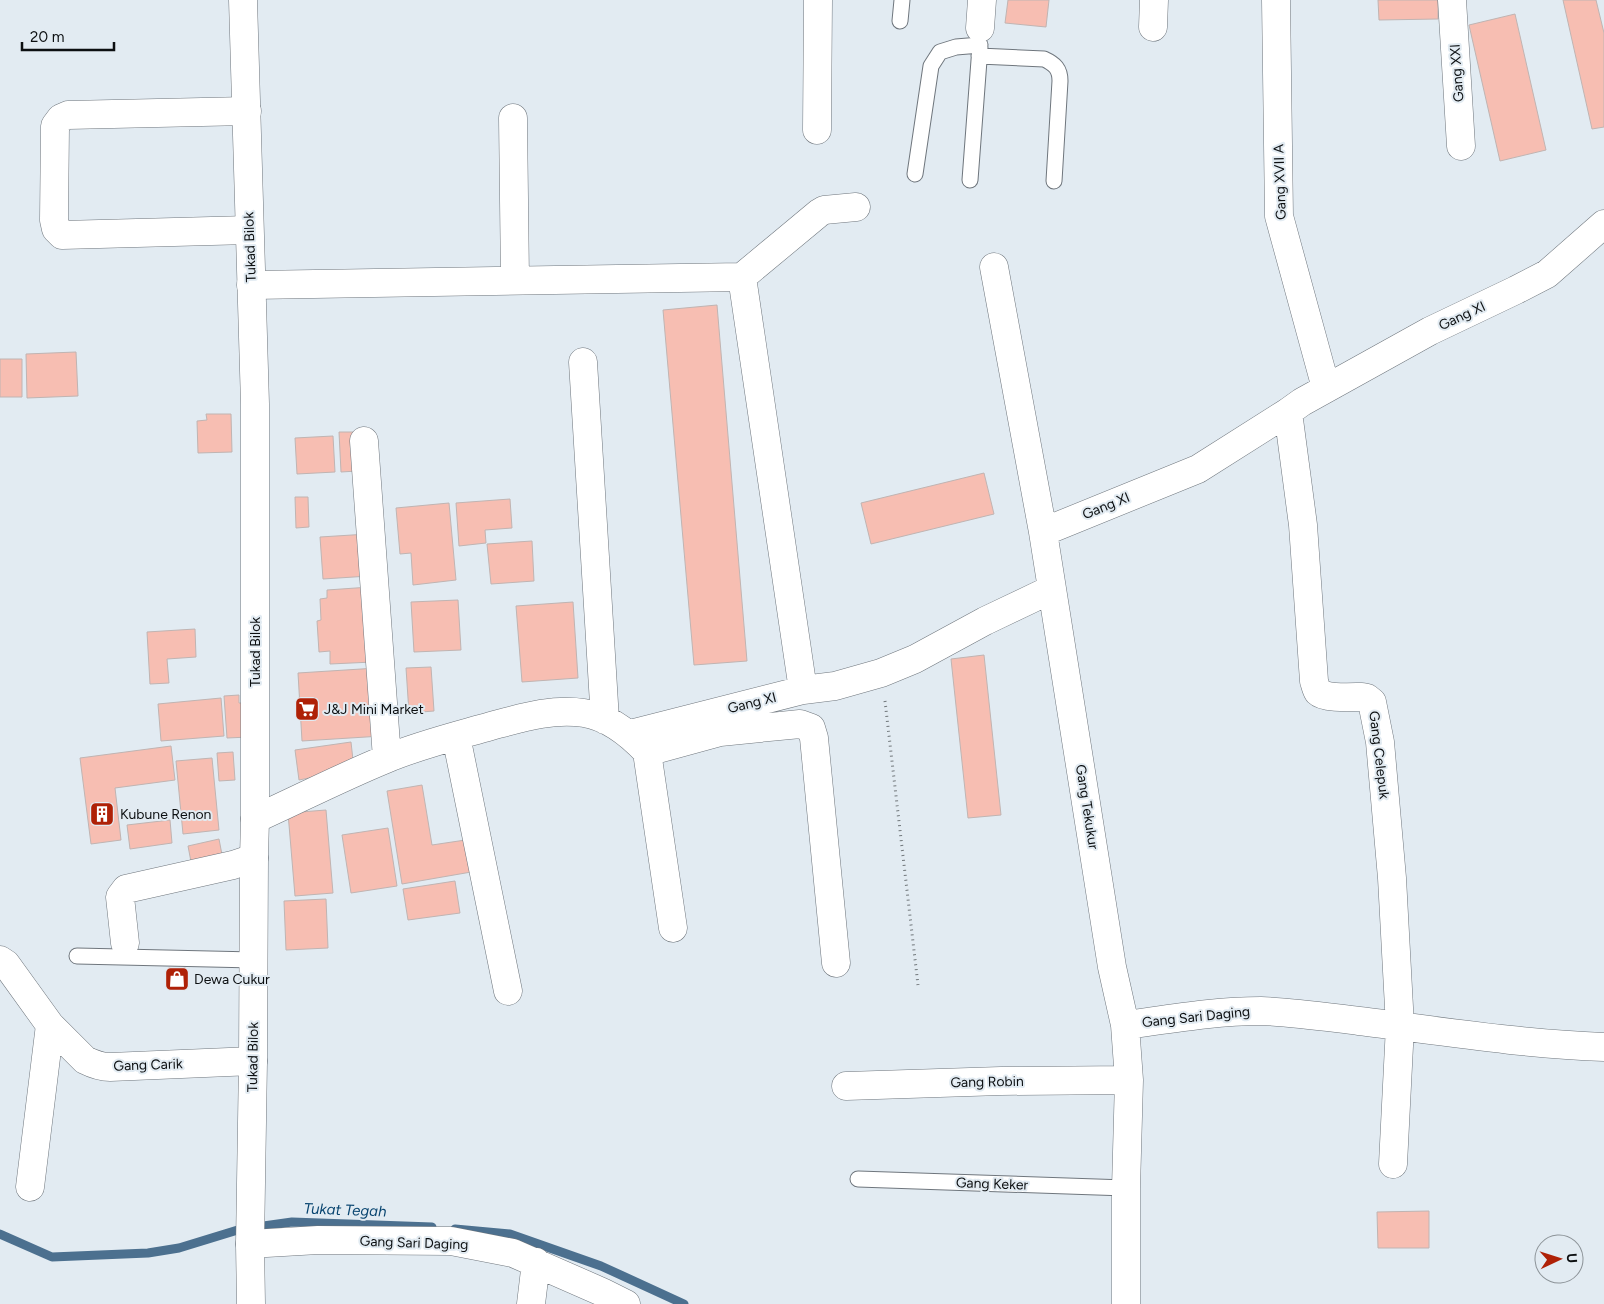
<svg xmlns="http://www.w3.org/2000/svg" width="1604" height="1304" font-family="Figtree,sans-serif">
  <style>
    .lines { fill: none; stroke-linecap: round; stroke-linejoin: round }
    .stream { stroke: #4c708f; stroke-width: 9 }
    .building { fill: #f7beb2; stroke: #c0b4b2 }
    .lane-casing { stroke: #6f767d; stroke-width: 17 }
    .street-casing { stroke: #6f767d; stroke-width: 29 }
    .secondary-casing { stroke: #6f767d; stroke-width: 29 }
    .path { stroke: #71777b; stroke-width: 3; stroke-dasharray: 1 4; stroke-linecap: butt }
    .lane { stroke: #fff; stroke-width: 15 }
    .street { stroke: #fff; stroke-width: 28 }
    .secondary { stroke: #fff; stroke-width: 28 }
    .labels { text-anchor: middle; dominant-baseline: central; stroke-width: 4; stroke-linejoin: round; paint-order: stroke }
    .street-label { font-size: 14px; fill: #0c0f11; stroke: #e2ebf2 }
    .poi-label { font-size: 14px; fill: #0c0f11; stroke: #e2ebf2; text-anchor: start }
    .water-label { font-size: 15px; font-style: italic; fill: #094570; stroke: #e2ebf2 }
  </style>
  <rect width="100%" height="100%" fill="#e2ebf2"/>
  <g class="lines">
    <path class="stream" d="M455,1229L510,1234L601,1266L684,1304
      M0,1234L52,1257L148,1253L179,1248L241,1229L292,1222L432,1227"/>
  </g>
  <path class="building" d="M1008,0H1049L1046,27L1005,23Z
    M1378,0H1438V19L1379,20Z
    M1563,0H1596L1604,33V127L1592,129Z
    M1515,14L1546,150L1500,161L1469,25Z
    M717,305L747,661L694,665L663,310Z
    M76,352L78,396L27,398L26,354Z
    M0,359H22V397H0Z
    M206,414H231L232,452L198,453L197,421L207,420Z
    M339,432H355L357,471L341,472Z
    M333,436L335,472L297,474L295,438Z
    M984,473L994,514L871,544L861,503Z
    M295,497H308L309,527L296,528Z
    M510,499L512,528L485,530L486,543L459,546L456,503Z
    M449,503L456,580L413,585L411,553L400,554L396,508Z
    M368,534L369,576L323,579L320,537Z
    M532,541L534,581L491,584L487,544Z
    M370,587L373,662L330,664V651L319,652L317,621L321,620L320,599L327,598V590Z
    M458,600L461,650L414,652L411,602Z
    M573,602L578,678L522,682L516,606Z
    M195,629L196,657L167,659L169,683L150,684L147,632Z
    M984,655L1001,815L968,818L951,659Z
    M431,667L434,711L409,713L406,668Z
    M377,668L382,736L302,741L298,673Z
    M239,695V703H247L249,737L227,738L224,696Z
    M221,698L224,736L161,741L158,704Z
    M351,742L354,769L299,780L295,750Z
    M171,746L175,780L115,788L121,840L91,844L80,758Z
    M233,752L235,780L219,781L217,753Z
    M212,758L219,830L183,834L176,761Z
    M422,785L432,845L472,839L477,871L402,884L387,791Z
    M326,810L333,893L295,896L288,813Z
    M170,820L172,843L130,849L127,825Z
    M388,828L397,886L351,893L342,835Z
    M219,839L223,860L192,867L188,846Z
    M455,881L460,913L408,920L403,889Z
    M326,899L328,948L286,950L284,901Z
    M1429,1211V1248H1378L1377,1212Z"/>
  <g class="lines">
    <defs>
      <path id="lane" d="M900,21L902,0
        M979,56L1044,59C1055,64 1060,69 1060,81L1054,181
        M915,174L931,66L940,52L956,47L980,45
        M970,180L980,47
        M77,956L254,960
        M858,1179L1126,1188"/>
      <path id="street" d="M1276,0L1279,216L1326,388
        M1452,0L1461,146
        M1153,27L1154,0
        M980,28L982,0
        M247,111L68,115L61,118L55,126L54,220L56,229L62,235L249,230
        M513,118L515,280
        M817,130L818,0
        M994,267L1043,532
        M742,277L803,690
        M251,285L742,277L819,213L824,210L856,207
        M583,362L605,720
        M1288,412L1303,525L1314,681C1315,684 1316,689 1318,692C1325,699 1353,697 1362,697L1367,698L1372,702L1380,742L1392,878L1400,1026L1393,1164
        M364,441L387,758
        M630,734L803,690L835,686L881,673L915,659L985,621L1052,589
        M456,736L508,991
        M647,752L673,928
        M255,819C299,799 342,777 386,759C419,745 456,736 491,726C521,718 553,708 584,713C609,717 630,734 647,752L720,732L800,724L811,728L814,738L836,963
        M125,943L120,897L126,889L233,865L254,858
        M0,960L6,964L50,1025L85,1060C93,1064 100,1067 110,1067L253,1061
        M1125,1025C1170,1019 1215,1011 1261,1011C1293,1012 1326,1017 1359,1021C1440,1031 1522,1044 1604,1047
        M846,1086L1001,1081L1129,1080
        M30,1187L50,1025
        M250,1244L318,1240L451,1241L513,1253L602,1292L626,1304
        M531,1304L536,1262
        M1126,1304V1188L1129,1080L1125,1025L1112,967L1043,532L1198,469L1288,412L1302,402L1430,331L1516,290L1547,274L1604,224"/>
      <path id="secondary" d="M243,0L255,404V819L254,858L253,1061L250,1244L251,1304"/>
    </defs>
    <use href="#lane" class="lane-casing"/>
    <use href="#street" class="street-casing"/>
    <use href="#secondary" class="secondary-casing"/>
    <path class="path" d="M885,701L918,985"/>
    <use href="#lane" class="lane"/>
    <use href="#street" class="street"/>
    <use href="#secondary" class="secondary"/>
  </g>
  <defs>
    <symbol id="supermarket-square" viewBox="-11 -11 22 22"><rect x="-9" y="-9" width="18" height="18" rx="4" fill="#af2107" stroke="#e2ebf2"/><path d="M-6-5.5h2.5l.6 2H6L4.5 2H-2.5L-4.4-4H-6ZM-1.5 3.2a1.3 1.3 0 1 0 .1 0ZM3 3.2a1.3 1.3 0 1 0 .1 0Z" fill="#fff"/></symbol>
    <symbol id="building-square" viewBox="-11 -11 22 22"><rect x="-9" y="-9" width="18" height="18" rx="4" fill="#af2107" stroke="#e2ebf2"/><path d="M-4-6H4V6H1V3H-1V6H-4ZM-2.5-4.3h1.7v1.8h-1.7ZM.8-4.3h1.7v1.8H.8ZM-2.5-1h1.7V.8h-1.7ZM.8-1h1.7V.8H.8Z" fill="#fff"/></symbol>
    <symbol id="shop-square" viewBox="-11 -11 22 22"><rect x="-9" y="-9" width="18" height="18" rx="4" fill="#af2107" stroke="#e2ebf2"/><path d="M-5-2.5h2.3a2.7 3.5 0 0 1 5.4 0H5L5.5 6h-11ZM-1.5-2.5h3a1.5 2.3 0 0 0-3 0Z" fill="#fff"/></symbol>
  </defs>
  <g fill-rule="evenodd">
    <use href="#supermarket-square" x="293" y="695" width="28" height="28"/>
    <use href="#building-square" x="88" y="800" width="28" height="28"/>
    <use href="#shop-square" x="163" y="965" width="28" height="28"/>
  </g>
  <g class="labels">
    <g class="street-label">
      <text transform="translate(1457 73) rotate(-94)">Gang XXI</text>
      <text transform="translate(1280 182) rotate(-92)">Gang XVII A</text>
      <text transform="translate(250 247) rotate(-92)">Tukad Bilok</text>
      <text transform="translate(1462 316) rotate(-25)">Gang XI</text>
      <text transform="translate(1106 506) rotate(-22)">Gang XI</text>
      <text transform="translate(255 652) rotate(-90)">Tukad Bilok</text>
      <text transform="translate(752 703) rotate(-14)">Gang XI</text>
      <text transform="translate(1379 755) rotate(83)">Gang Celepuk</text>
      <text transform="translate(1087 807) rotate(81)">Gang Tekukur</text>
      <text transform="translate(1196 1017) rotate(-6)">Gang Sari Daging</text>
      <text transform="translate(253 1057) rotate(-89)">Tukad Bilok</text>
      <text transform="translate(148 1065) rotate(-2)">Gang Carik</text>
      <text transform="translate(987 1082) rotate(-1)">Gang Robin</text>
      <text transform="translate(992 1184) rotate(2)">Gang Keker</text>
      <text transform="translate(414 1243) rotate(2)">Gang Sari Daging</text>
    </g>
    <g class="poi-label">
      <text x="324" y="709">J&amp;J Mini Market</text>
      <text x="120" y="814">Kubune Renon</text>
      <text x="194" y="979">Dewa Cukur</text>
    </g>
    <g class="water-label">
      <text transform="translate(345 1210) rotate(2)">Tukat Tegah</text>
    </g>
  </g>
  <g transform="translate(1559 1259) rotate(86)"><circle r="24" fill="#e2ebf2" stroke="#8c9398"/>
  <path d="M0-4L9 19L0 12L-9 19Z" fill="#af2107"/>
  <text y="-8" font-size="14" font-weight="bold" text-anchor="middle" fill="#0c0f11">U</text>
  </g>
  <path d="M22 42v8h92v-8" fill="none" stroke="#0c0f11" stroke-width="2.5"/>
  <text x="30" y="42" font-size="15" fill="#0c0f11" stroke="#e2ebf2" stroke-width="4" paint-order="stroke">20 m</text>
</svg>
